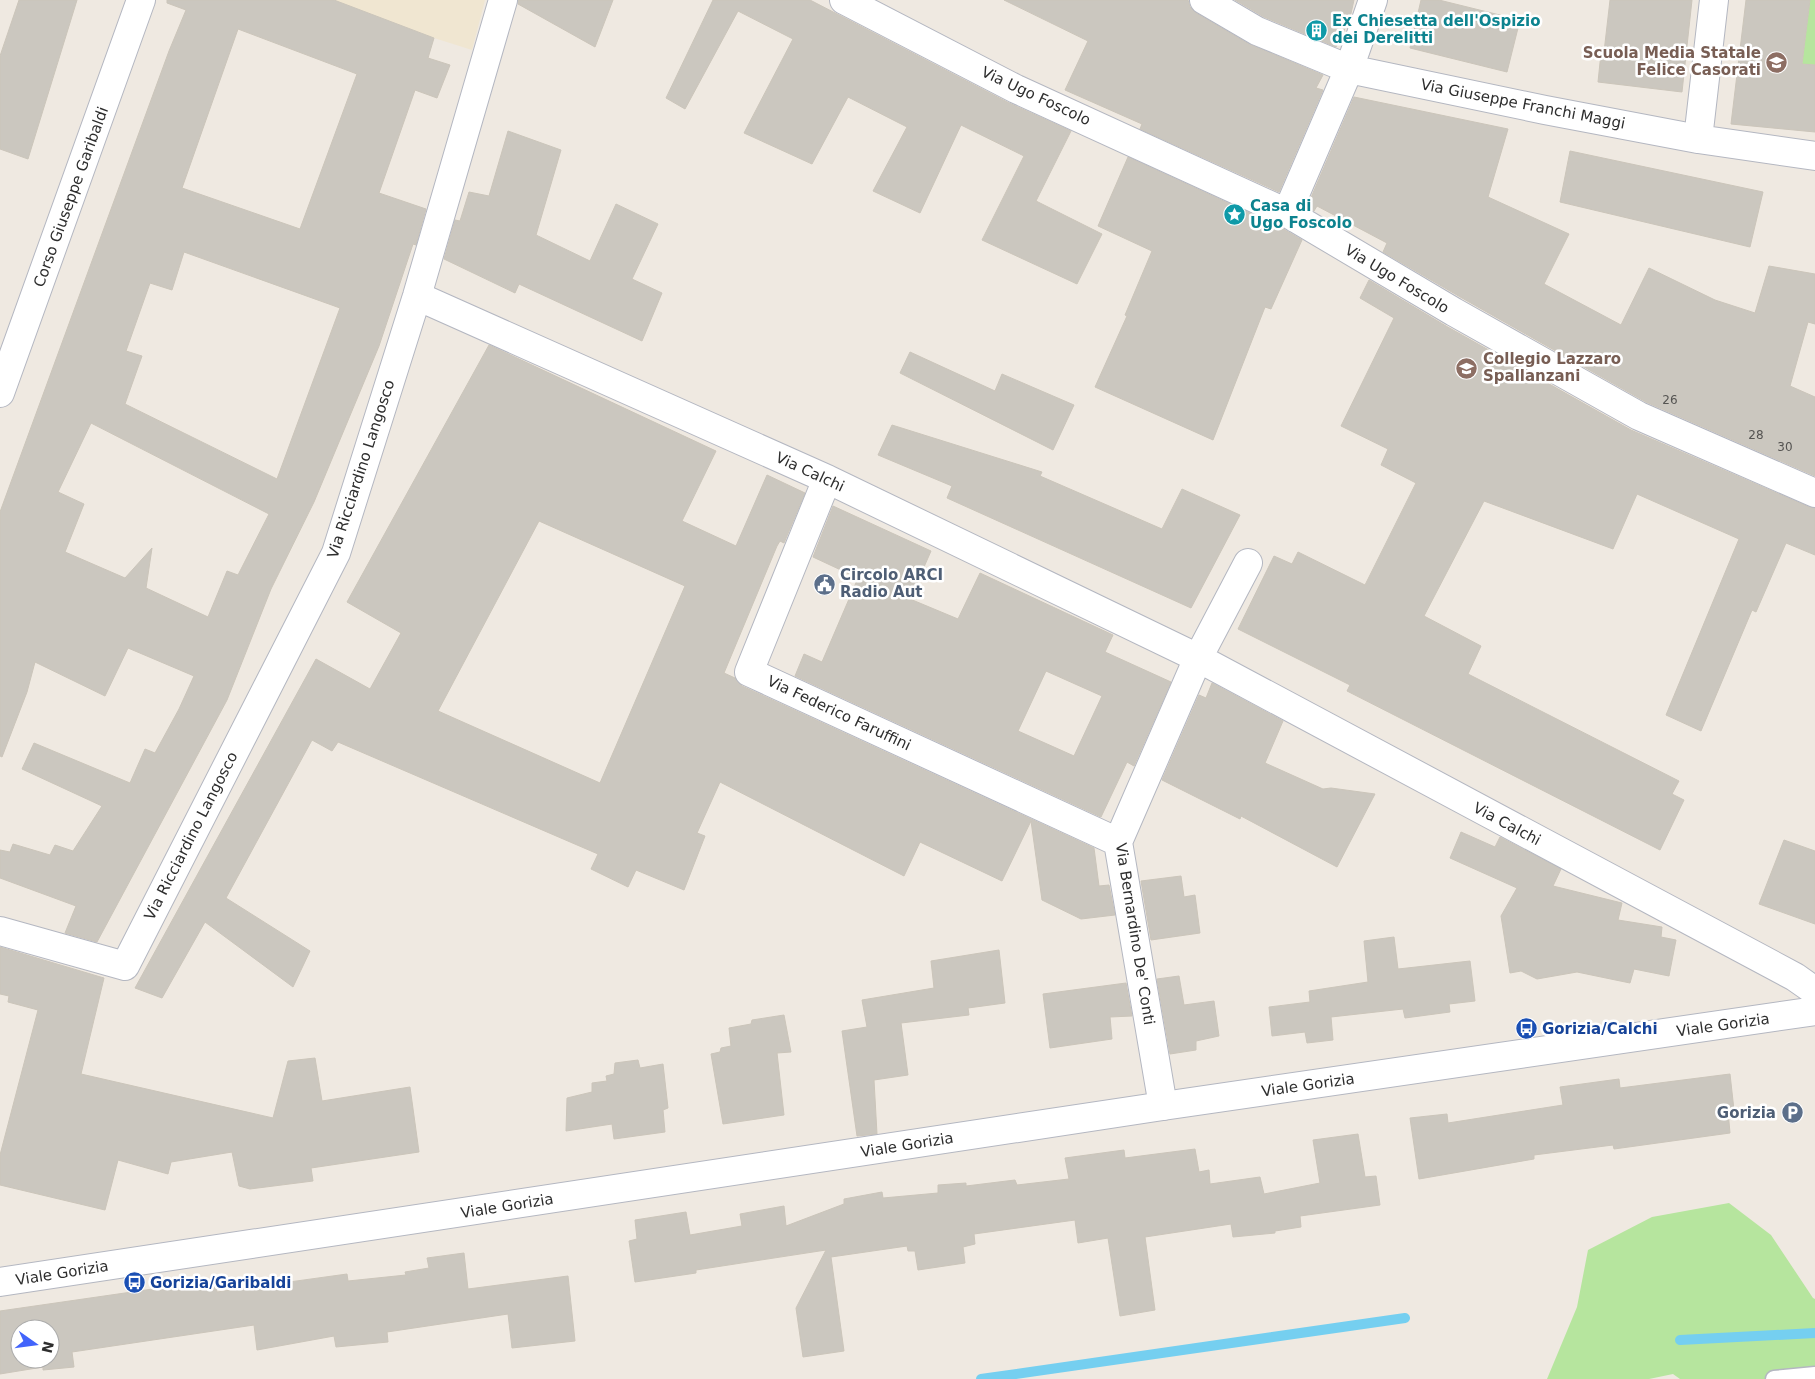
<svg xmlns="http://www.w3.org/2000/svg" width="1815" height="1379" font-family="'DejaVu Sans',sans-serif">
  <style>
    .education { fill: #f0e6d1 }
    .green { fill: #b6e59e }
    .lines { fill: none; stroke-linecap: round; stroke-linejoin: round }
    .stream { stroke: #75cff0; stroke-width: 10 }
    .building { fill: #cbc7bf; stroke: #cbc5ba; fill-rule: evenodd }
    .service-casing { stroke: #b4b7c1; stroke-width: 19 }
    .minor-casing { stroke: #b4b7c1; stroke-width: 30 }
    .tertiary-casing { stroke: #b4b7c1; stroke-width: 30 }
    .service { stroke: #fff; stroke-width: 16 }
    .minor { stroke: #fff; stroke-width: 28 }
    .tertiary { stroke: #fff; stroke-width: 28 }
    .labels { text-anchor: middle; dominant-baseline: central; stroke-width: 5; stroke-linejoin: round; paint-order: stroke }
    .number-label { font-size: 12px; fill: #555452 }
    .culture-label { font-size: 15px; font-weight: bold; fill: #0d838f; stroke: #fff; text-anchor: start }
    .education-label { font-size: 15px; font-weight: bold; fill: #785e54; stroke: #fff; text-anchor: end }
    .street-label { font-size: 15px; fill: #2e2e2e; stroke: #fff }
    .service-label { font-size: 15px; font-weight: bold; fill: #4e5e75; stroke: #fff; text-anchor: start }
    .transit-label { font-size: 15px; font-weight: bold; fill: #164399; stroke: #fff; text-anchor: start }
  </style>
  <rect width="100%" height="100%" fill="#efe9e1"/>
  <path class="education" d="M334,0H485L472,50L434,38Z"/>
  <path class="green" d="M1810,0H1815V65L1802,64Z
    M1729,1203L1771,1235L1813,1298L1815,1299V1379H1680L1673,1374L1649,1379H1547L1577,1307L1588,1250L1652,1217Z"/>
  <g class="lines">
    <path class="stream" d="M1680,1340L1815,1333
      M981,1379L1405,1318"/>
  </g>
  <path class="building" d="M19,0H77L28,159L0,149V56Z
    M167,0H334L434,38L428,58L450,65L437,98L415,90L379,193L426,209L416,245L413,244L379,346L314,502L271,589L227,700L97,942L65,933L76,906L0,878V850L10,852L13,844L50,855L55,845L73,851L102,806L22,769L34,743L130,783L145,749L155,753L179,709L194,676L128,648L105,696L35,662L27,692L2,757L0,756V512L169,51L186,10L167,3ZM238,29L357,74L300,229L182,188ZM184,252L340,308L277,479L125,404L142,356L126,351L150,283L172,290ZM91,423L269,514L238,575L227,571L208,617L146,588L152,548L125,578L65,552L84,504L58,492Z
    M518,0H613L595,47L518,4Z
    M713,0H810L1009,103L1071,131L1036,201L1102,234L1077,284L982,240L1024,156L961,125L920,213L873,191L907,127L848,97L812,164L744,133L793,39L738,11L685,109L666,98Z
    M1004,0H1188L1190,7L1196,13L1249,44L1323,75L1316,88L1323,90L1279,192L1140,129L1142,124L1065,90L1088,41Z
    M1235,0H1354L1350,18L1336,47L1264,17Z
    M1421,0H1439L1520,20L1507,72L1410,48Z
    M1610,0H1692L1682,92L1598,82L1601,53L1604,52Z
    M1746,0H1810L1802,64L1815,65V132L1731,124Z
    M1354,97L1508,129L1488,197L1569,234L1544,284L1621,325L1649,268L1715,300L1755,313L1769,266L1815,274V324L1808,322L1790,386L1815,397V476L1646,402L1462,298L1383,252L1387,243L1317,206L1314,211L1307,207Z
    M508,131L561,150L536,235L590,261L616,204L658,224L632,279L662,293L642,341L519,284L515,293L444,259L455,220L460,221L469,192L489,196Z
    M1570,151L1763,192L1750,247L1560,202Z
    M1128,157L1280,227L1302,240L1271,309L1265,307L1213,440L1095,387L1127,316L1125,315L1152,251L1098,226Z
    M1369,280L1446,326L1631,430L1809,507L1815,508V555L1786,543L1756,612L1752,610L1701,731L1666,715L1739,539L1637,494L1613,549L1484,501L1424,616L1481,646L1468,674L1679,781L1672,794L1684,800L1660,850L1347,691L1350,685L1238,629L1274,556L1292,564L1298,552L1365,585L1416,483L1381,465L1388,449L1341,426L1394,318L1360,298Z
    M489,345L716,451L682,521L736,546L767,475L805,493L784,543L780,541L777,546L724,673L735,678L742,686L1094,848L1099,886L1109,885L1115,915L1081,919L1042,900L1031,821L1002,881L920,842L904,876L720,782L697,833L705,836L684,890L636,870L628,887L591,869L598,854L338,742L332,751L312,740L226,898L310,951L293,987L205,922L162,998L135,988L316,659L370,689L401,633L347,602ZM539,521L685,586L600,783L438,711Z
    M910,352L995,391L1002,374L1074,405L1053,450L900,373Z
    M892,425L1042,472L1040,476L1162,529L1182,489L1240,515L1191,608L947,498L952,486L878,455Z
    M833,506L931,551L910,599L958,619L980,573L1113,635L1105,652L1171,682L1134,766L1127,762L1101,817L795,676L804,654L822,662L858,578L813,557ZM1046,671L1102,696L1074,756L1018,731Z
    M1212,683L1283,721L1265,763L1323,789L1331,788L1375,794L1337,867L1241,816L1240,819L1162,780L1199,695L1206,698Z
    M1461,832L1495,847L1500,837L1561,869L1553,886L1622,903L1618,920L1662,927L1661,937L1676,940L1669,976L1634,969L1630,983L1577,972L1537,979L1521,971L1510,973L1501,916L1517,888L1450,858Z
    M1784,840L1815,851V924L1759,904Z
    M1181,876L1184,897L1195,895L1200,933L1151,940L1141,881Z
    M1394,937L1398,969L1470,961L1475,1001L1449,1004L1450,1012L1405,1018L1403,1009L1331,1017L1333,1040L1307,1043L1305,1032L1272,1036L1269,1007L1310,1002L1309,991L1368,982L1364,941Z
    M0,947L104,978L81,1074L273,1118L288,1061L315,1058L322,1101L410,1087L419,1152L311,1168L313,1181L250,1189L239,1186L232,1152L171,1162L168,1174L118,1160L105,1210L0,1185V1155L38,1010L8,1002L9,996L0,994Z
    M999,950L1005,1003L968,1008L969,1015L901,1023L908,1075L874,1080L877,1134L857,1136L842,1031L867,1027L862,1000L934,988L931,961Z
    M1179,976L1184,1005L1214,1001L1219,1036L1196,1041V1050L1170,1054L1157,979Z
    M1126,983L1132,1016L1110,1017L1112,1039L1050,1048L1043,994Z
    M784,1015L791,1052L777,1053L784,1115L723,1124L711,1054L720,1052L721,1048L731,1046L729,1028L751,1024L752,1020Z
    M638,1060L640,1068L663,1064L668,1108L663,1110L665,1132L614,1139L612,1124L566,1131L567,1098L592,1092V1083L607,1081L606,1076L614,1074L615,1063Z
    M1730,1074L1734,1110L1728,1111L1730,1133L1614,1149L1613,1145L1534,1155V1159L1419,1179L1410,1118L1447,1114L1448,1123L1563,1105L1560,1087L1619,1079L1620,1088Z
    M1358,1134L1365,1177L1376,1176L1380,1205L1300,1216L1301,1227L1275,1231V1233L1233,1237L1231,1224L1145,1237L1155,1310L1120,1316L1108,1238L1078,1243L1075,1220L974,1234L975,1244L963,1247L965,1263L918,1270L915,1251H908L907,1246L831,1257L844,1351L803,1357L796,1308L826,1250L696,1270V1273L635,1282L629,1241L637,1239L635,1220L686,1212L690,1235L742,1226L740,1214L784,1206L786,1226L844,1204V1199L882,1192L883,1198L938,1193V1185L966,1183V1186L1015,1180L1017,1185L1069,1179L1065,1158L1124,1150L1125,1158L1195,1149L1199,1172L1209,1170L1210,1184L1260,1177L1264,1194L1320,1183L1313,1140Z
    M464,1253L468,1289L568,1276L575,1341L512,1348L508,1314L387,1332L388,1342L336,1347L334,1336L257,1350L254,1325L72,1352L74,1367L43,1370V1367L0,1374V1311L215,1280L217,1292L347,1274L348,1281L406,1275L405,1272L429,1268L427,1258ZM20,1329H50V1359H20Z"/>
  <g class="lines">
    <defs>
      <path id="service" d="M1774,1379L1815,1375"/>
      <path id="minor" d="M844,0L1016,89L1287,213L1454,312L1639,416L1815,493
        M1204,0L1257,31L1349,69L1545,110L1698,139L1815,156
        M1698,139L1714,0
        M1287,213L1349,69L1373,0
        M417,296L827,479L1198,658L1795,977L1815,991
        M0,393L141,0
        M827,479L749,672L1118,842
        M0,931L125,966L336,553L417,296L503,0
        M1163,1106L1118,842L1198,658L1248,563"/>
      <path id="tertiary" d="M0,1282L1163,1106L1815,1011"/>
    </defs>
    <use href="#service" class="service-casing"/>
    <use href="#minor" class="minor-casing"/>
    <use href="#tertiary" class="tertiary-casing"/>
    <use href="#service" class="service"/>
    <use href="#minor" class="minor"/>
    <use href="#tertiary" class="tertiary"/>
  </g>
  <defs>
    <symbol id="building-disc" viewBox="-11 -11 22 22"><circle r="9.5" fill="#0f9aa8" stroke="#fff"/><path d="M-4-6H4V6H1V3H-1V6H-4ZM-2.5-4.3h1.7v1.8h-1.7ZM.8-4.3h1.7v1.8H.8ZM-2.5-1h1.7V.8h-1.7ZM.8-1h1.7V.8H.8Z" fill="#fff"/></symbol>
    <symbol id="school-disc" viewBox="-11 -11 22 22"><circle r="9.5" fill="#8d6e63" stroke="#fff"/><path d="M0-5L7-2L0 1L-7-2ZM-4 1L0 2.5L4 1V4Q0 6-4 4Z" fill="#fff"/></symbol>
    <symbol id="sight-disc" viewBox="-11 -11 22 22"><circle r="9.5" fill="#0f9aa8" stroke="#fff"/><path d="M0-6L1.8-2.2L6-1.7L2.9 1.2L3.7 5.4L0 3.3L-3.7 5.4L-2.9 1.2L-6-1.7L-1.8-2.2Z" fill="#fff"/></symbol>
    <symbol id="university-disc" viewBox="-11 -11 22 22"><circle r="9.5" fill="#8d6e63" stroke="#fff"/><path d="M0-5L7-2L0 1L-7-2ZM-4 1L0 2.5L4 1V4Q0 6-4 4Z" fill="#fff"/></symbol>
    <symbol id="civic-disc" viewBox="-11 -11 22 22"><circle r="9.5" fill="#5c6f8a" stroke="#fff"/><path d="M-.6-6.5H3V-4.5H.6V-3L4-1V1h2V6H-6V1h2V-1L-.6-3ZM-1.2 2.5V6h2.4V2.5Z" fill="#fff"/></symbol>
    <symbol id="bus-disc" viewBox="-11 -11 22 22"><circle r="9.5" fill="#1a4fb4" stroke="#fff"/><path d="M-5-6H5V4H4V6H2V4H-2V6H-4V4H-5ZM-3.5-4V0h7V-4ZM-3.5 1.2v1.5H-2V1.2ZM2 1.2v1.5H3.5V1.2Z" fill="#fff"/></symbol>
    <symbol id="parking-disc" viewBox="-11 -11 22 22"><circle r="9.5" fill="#5c6f8a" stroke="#fff"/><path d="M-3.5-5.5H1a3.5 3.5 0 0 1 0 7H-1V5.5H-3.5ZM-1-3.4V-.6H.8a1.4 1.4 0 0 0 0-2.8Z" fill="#fff"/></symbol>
  </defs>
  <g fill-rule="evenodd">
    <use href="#building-disc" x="1304" y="18" width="25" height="25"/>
    <use href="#school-disc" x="1764" y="50" width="25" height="25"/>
    <use href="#sight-disc" x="1222" y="202" width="25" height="25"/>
    <use href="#university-disc" x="1454" y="356" width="25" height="25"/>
    <use href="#civic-disc" x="812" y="572" width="25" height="25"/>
    <use href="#bus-disc" x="1514" y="1016" width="25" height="25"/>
    <use href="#parking-disc" x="1780" y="1100" width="25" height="25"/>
    <use href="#bus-disc" x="122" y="1270" width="25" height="25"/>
  </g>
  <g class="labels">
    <g class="number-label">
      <text x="1670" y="400">26</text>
      <text x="1756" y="435">28</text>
      <text x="1785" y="447">30</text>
    </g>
    <g class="culture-label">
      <text x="1332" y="21">Ex Chiesetta dell'Ospizio<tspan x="1332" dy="17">dei Derelitti</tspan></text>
      <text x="1250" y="206">Casa di<tspan x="1250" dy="17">Ugo Foscolo</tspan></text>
    </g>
    <g class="education-label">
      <text x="1761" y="53">Scuola Media Statale<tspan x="1761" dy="17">Felice Casorati</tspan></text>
      <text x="1483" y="359" text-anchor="start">Collegio Lazzaro<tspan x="1483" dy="17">Spallanzani</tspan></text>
    </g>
    <g class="street-label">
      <text transform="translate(1036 96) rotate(25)">Via Ugo Foscolo</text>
      <text transform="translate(1523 104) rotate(11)">Via Giuseppe Franchi Maggi</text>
      <text transform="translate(71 197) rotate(-70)">Corso Giuseppe Garibaldi</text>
      <text transform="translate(1397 279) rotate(31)">Via Ugo Foscolo</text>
      <text transform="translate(361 469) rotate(-72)">Via Ricciardino Langosco</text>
      <text transform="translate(810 472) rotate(25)">Via Calchi</text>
      <text transform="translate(839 713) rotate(25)">Via Federico Faruffini</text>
      <text transform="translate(1507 824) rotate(28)">Via Calchi</text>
      <text transform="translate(191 836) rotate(-63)">Via Ricciardino Langosco</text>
      <text transform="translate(1135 934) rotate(81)">Via Bernardino De' Conti</text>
      <text transform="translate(1723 1025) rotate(-8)">Viale Gorizia</text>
      <text transform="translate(1308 1085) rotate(-8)">Viale Gorizia</text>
      <text transform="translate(907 1145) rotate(-9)">Viale Gorizia</text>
      <text transform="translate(507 1206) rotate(-9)">Viale Gorizia</text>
      <text transform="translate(62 1273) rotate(-9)">Viale Gorizia</text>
    </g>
    <g class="service-label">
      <text x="840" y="575">Circolo ARCI<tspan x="840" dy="17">Radio Aut</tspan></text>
      <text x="1776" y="1113" text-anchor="end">Gorizia</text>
    </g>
    <g class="transit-label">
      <text x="1542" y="1029">Gorizia/Calchi</text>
      <text x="150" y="1283">Gorizia/Garibaldi</text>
    </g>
  </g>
  <g transform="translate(35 1344) rotate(104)"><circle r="24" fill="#ffffff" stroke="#ababab"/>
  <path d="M0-4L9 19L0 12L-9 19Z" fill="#4264fb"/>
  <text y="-8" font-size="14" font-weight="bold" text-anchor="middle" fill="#2e2e2e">N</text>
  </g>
</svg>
